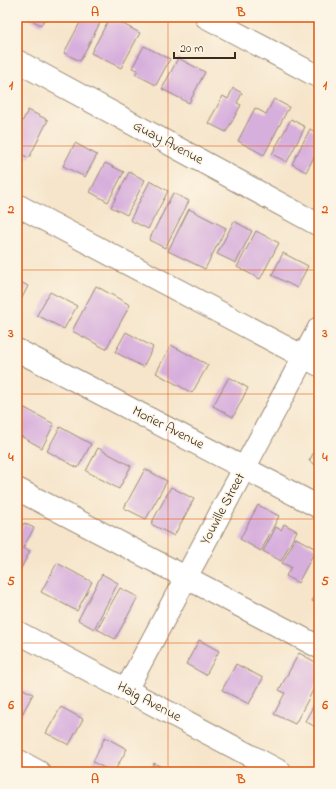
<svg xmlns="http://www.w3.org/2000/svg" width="336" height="789" font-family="'Indie Flower',sans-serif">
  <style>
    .building { fill: #d7afdd }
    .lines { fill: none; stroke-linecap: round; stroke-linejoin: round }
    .minor-casing { stroke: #988874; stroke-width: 24 }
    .minor { stroke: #fff; stroke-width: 22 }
    .grid { fill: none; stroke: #df570d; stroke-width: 1; stroke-opacity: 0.55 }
    .labels { text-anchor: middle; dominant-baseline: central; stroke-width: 3; stroke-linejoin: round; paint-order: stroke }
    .street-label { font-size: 14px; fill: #3b2a1e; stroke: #fcf5e5 }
    .neatline { fill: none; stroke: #df570d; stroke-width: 1.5 }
    .grid-label { font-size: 13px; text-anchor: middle; font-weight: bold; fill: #df570d }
  </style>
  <rect width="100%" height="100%" fill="#fcf5e5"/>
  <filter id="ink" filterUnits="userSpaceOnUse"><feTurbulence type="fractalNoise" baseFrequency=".025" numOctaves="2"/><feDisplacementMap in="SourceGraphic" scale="8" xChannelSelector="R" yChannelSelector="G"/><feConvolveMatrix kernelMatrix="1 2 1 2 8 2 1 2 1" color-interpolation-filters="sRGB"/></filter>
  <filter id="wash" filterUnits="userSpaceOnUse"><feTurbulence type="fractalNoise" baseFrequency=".012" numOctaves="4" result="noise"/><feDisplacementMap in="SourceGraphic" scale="16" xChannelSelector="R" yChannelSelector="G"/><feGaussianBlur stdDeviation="0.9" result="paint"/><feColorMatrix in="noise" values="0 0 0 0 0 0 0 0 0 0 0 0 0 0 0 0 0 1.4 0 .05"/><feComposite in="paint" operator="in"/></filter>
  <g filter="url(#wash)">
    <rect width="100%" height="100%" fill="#f6e5cb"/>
    <g id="blocks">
      <path class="building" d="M26,17H46L41,25Z
        M83,17H89L100,23L80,61L64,53Z
        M110,17L140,33L121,68L91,53Z
        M144,46L170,59L156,85L135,74L138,70L132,68Z
        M178,58L205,72L189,103L162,89Z
        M233,88L242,93L237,103L241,105L226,132L208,123L223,96L228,99Z
        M274,99L289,107L264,155L238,141L255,108L266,114Z
        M28,110L48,120L29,158L17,152V132Z
        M291,119L305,127L287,162L272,154Z
        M310,129L319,134V148L306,172L292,164Z
        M75,143L97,155L85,177L63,166Z
        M105,163L124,172L108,202L90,192Z
        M319,163V173L315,171Z
        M129,172L145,180L127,215L111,207Z
        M150,181L168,191L148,229L130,220Z
        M173,193L189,201L165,248L149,240Z
        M189,209L226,228L205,269L168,251Z
        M234,221L252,231L236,263L217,254Z
        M256,231L279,243L260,279L237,267Z
        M283,253L308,266L297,288L272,275Z
        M17,280L28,286L19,304L17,303Z
        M96,286L130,305L106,349L72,331Z
        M50,292L77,306L64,329L37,315Z
        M126,332L153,347L143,367L115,352Z
        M171,345L208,365L192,393L156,373Z
        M229,377L248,388L233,417L213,406Z
        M23,407L54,424L42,448L17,434V418Z
        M60,427L91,444L78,468L47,451Z
        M319,443V467L309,461Z
        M98,448L131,466L119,489L86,471Z
        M145,469L167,481L146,519L124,508Z
        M171,487L194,499L174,536L151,524Z
        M258,505L279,516L261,551L240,539Z
        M24,523L34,528L23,548L30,551L17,576V535Z
        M284,524L297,531L281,561L263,551L276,527L281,530Z
        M296,538L316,549L298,583L286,576L291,567L282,563Z
        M57,563L92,582L77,611L41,592Z
        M102,574L118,583L94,629L78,620Z
        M120,588L138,597L115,639L97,629Z
        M319,589V605L312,601Z
        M199,640L219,651L206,675L186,664Z
        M299,653L319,664V679L295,724L274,714L285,693L279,690Z
        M236,664L263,678L249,704L222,690Z
        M17,686L33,694L20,718L17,717Z
        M319,696V729L305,721Z
        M61,707L83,719L69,745L46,733Z
        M105,737L127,749L114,772H112L93,762Z
        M154,763L170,772H149Z"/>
    </g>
  </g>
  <g filter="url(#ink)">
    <use href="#blocks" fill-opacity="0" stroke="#988874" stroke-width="1"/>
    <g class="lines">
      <defs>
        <path id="minor" d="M206,17L319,77
          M17,61L319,225
          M17,205L319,365
          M17,350L319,507
          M17,489L319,647
          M17,632L281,772
          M126,690L319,328
          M17,760L39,772"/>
      </defs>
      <use href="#minor" class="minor-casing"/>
      <use href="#minor" class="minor"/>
    </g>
  </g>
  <path class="grid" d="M168,17V772M17,146H319M17,270H319M17,394H319M17,519H319M17,643H319"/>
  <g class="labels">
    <g class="street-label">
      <text transform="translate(168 143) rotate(28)">Guay Avenue</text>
      <text transform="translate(168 428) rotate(27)">Morier Avenue</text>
      <text transform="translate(223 509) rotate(-62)">Youville Street</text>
      <text transform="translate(149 702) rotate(28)">Haig Avenue</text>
    </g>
  </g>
  <rect width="336" height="789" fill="none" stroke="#fcf5e5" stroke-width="44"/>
  <path d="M174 52v6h61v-6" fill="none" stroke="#3b2a1e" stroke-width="2"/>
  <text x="180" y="52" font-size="12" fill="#3b2a1e" stroke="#fcf5e5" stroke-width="3" paint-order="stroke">20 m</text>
  <rect x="22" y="22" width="292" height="745" class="neatline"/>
  <g class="grid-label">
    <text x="95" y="16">A</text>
    <text x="241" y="16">B</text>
    <text x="11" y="89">1</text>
    <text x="325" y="89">1</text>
    <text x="11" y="213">2</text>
    <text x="325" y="213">2</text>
    <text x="11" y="337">3</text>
    <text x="325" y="337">3</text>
    <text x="11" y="461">4</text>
    <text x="325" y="461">4</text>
    <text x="11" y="585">5</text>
    <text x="325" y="585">5</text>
    <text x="11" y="709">6</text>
    <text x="325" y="709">6</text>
    <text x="95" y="783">A</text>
    <text x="241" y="783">B</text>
  </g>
</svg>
